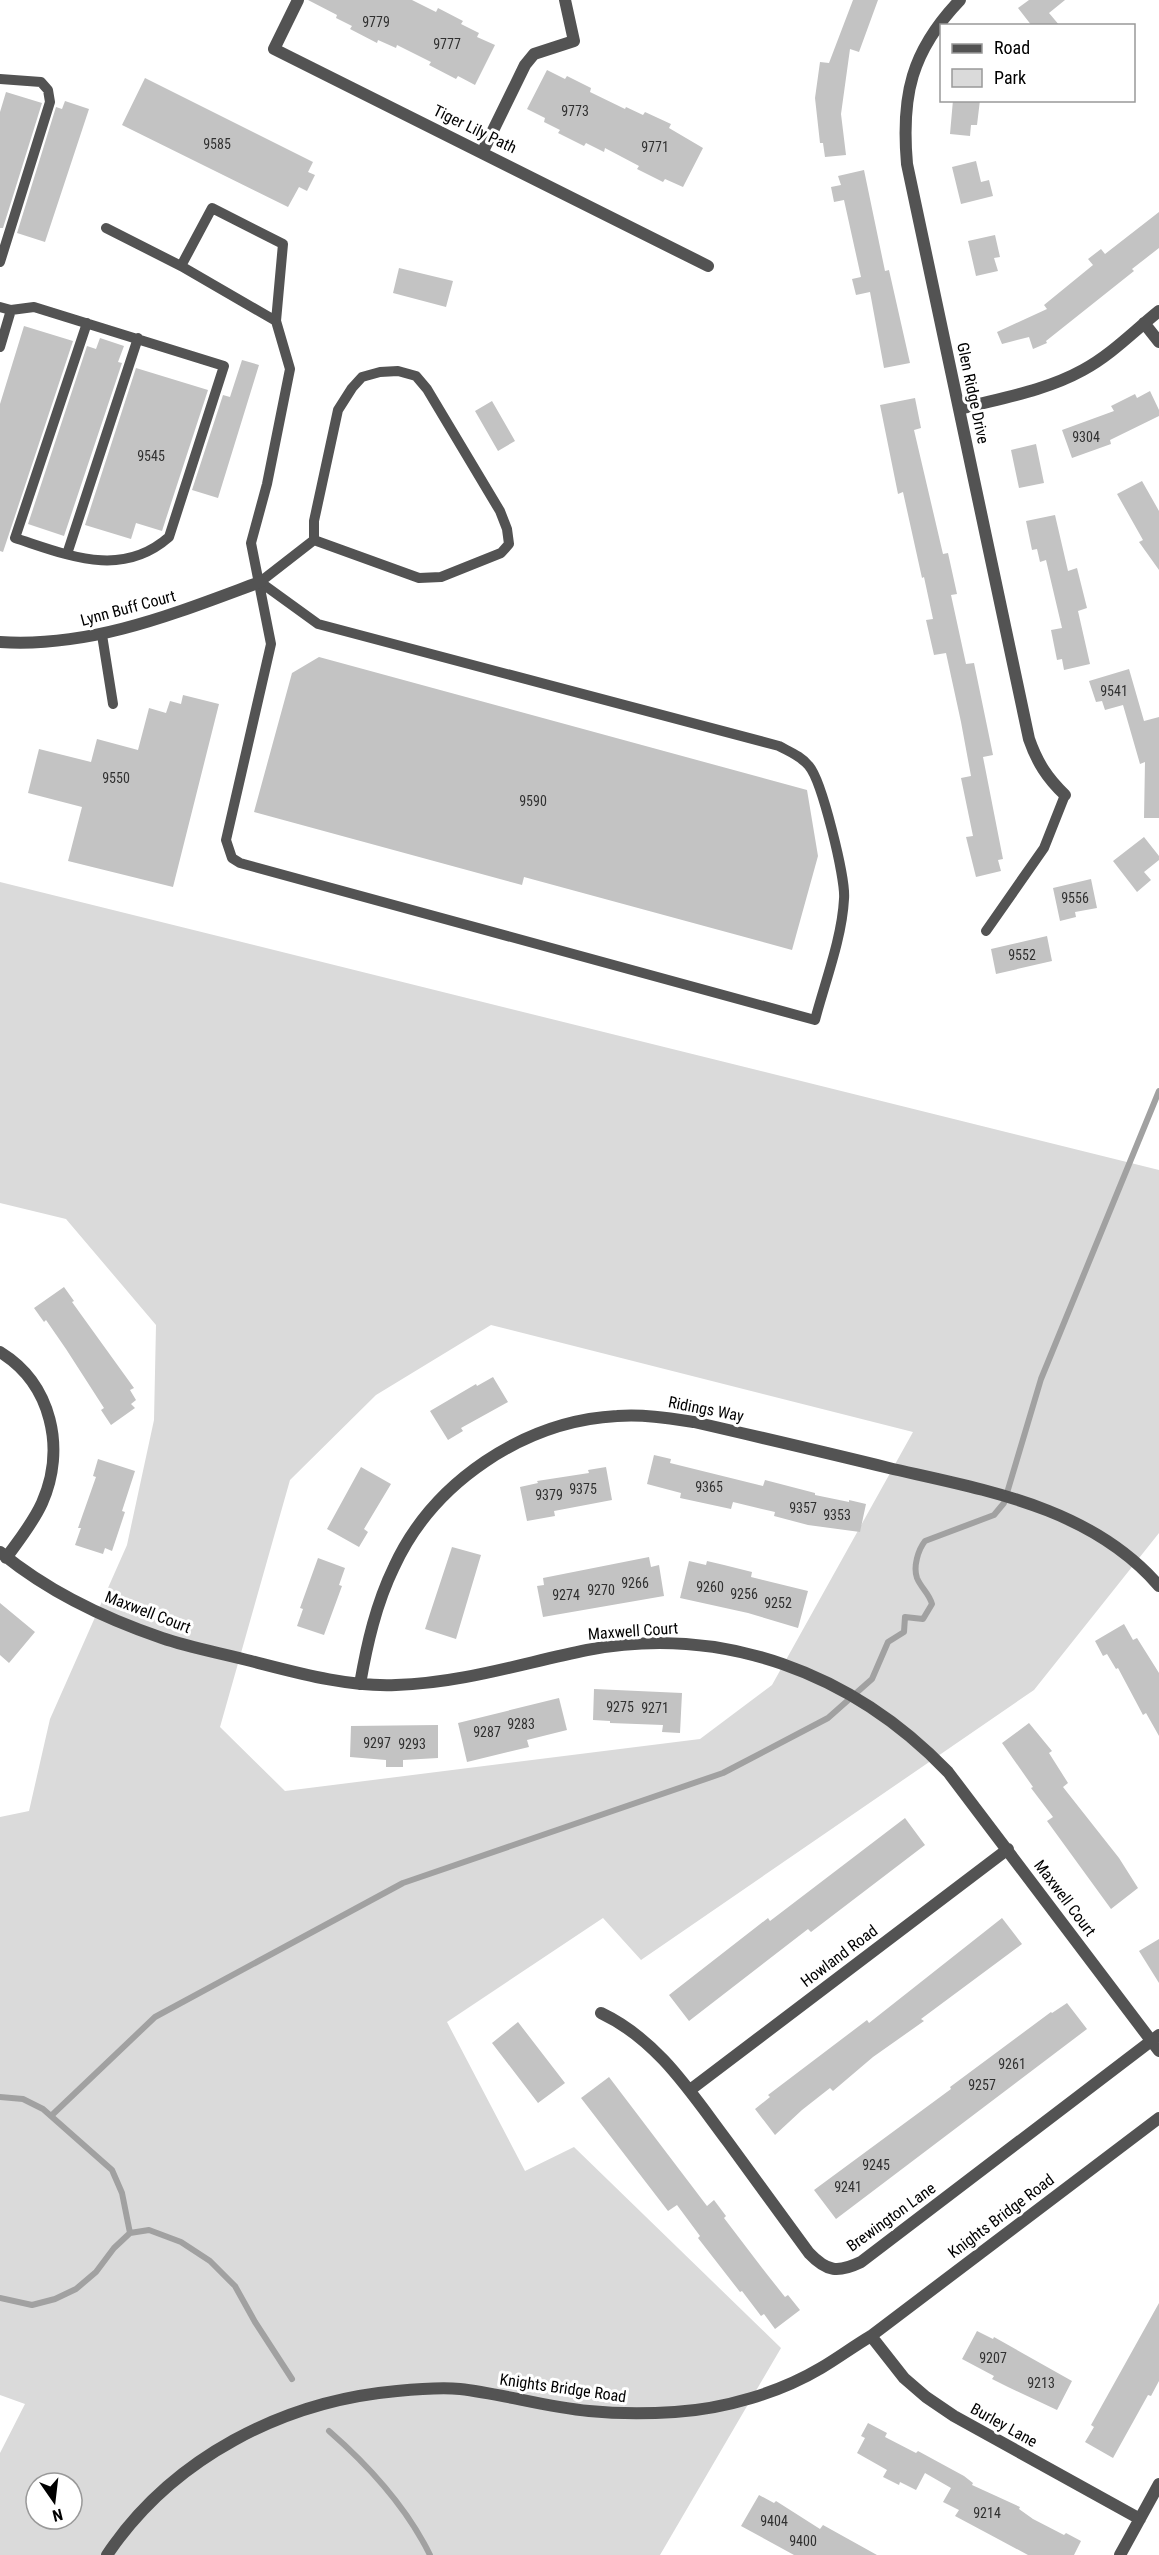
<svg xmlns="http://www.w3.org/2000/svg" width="1159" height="2555" font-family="'Roboto Condensed',sans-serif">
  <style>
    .green { fill: #dadada; fill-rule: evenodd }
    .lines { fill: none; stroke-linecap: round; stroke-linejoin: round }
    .stream { stroke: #a1a1a1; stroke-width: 6 }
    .building { fill: #c3c3c3 }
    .lane { stroke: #535353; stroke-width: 10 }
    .street { stroke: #535353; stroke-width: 12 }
    .labels { text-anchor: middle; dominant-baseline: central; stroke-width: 6; stroke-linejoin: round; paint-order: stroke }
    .number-label { font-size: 14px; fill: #313131 }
    .street-label { font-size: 16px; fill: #000; stroke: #fff }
  </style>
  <rect width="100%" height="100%" fill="#fff"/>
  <path class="green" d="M0,882L1159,1170V1533L1034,1690L641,1960L603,1918L447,2022L525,2171L574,2147L781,2348L660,2555H0V2453L25,2404L0,2395V1817L29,1811L50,1719L127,1545L154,1420L156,1325L66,1219L0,1203ZM491,1325L913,1432L772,1685L700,1739L285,1791L220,1727L290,1480L376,1395ZM36,2483H72V2519H36Z"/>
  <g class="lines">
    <path class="stream" d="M0,2097L23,2099L43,2109L112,2170L122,2193L130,2233
      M51,2116L155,2017L403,1883L723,1773L828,1718L872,1679L888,1642L904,1632L905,1617L923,1619L932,1604C929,1593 921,1588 917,1578C913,1567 918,1550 925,1541L994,1515L1004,1503L1041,1379L1159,1091
      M0,2298L32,2305L55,2299L76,2289L96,2272L114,2248L130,2233L149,2230L181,2242L210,2261L235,2286L255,2322L292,2379
      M329,2431C369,2466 407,2508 430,2555"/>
  </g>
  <path class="building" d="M308,0H412L436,12L438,8L463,21L461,24L479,33L477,37L495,45L475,85L458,76L456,79L429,65L431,62L397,45L396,48L378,40L377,43L350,29L352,26L336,18L337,15Z
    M853,0H878L859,52L850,49L841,114L846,155L825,157L823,143H820L815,98L820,62L829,63Z
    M1029,0H1065L1049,13L1060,26H1032L1018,8Z
    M547,70L565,79L567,76L591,88L590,92L625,109L626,107L643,115L645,112L671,124L669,128L703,148L683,187L665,179L663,182L637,169L639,166L605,148L604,152L586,143L584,146L558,133L560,130L544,122L545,118L527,109Z
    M145,78L313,162L308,172L315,175L307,191L299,187L288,207L122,125Z
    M6,92L42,103L3,228H0V112Z
    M953,100H980L977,125H971L970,136L950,134Z
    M65,101L89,109L45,242L17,233L56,107L62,109Z
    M976,161L981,182L989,180L993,196L961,204L952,167Z
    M864,170L885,271L889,270L910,363L884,368L870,292L856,295L852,279L861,277L844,200L834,202L831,187L841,185L838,176Z
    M1159,212V248L1132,269L1134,271L1046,341L1047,343L1033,349L1029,337L1002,344L997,332L1047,309L1044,305L1093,265L1088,259L1101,249L1105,254Z
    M995,235L1000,257L994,258L998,271L976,276L968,241Z
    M399,268L453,281L446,307L393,293Z
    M24,326L73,341L3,552L0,551V404Z
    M100,338L124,346L118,362L122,363L64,536L28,524L87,346L96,349Z
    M242,360L259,365L218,498L192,490L223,395L230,397Z
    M136,368L208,390L162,531L136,523L131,539L85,525Z
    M1150,391L1159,410V416L1110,440L1111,444L1072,458L1062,430L1114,411L1111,406L1135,394L1137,398Z
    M915,398L921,428L914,430L943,554L948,553L957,594L951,595L966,664L974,663L993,755L983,757L1003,859L998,860L1001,871L976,877L966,837L973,836L961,778L971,776L961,722L946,653L934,655L926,620L933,619L924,577L922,578L903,492L898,494L880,405Z
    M492,401L515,441L498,451L475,411Z
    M1036,444L1044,483L1019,488L1011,450Z
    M1142,481L1159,511V570L1139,542L1143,540L1117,494Z
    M1055,515L1068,571L1077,568L1087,608L1078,611L1090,664L1064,670L1062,659L1057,660L1051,630L1062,628L1046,560L1040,562L1037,549L1032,550L1026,521Z
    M319,657L807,790L818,856L792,950L524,877L522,885L254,812L292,673Z
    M1129,669L1144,721L1159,717V818H1144L1145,762L1140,764L1123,705L1105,710L1102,701L1096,702L1089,681Z
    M183,695L219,704L173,887L68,861L82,807L28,793L39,749L91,762L97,739L138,750L149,708L166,713L170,701L181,704Z
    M1144,837L1159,856V860L1144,872L1151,880L1137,892L1113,861Z
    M1091,879L1097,908L1075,912L1076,917L1060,921L1053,888Z
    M1047,936L1052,961L996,974L991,949Z
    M64,1287L74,1301L72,1302L134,1388L130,1390L136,1400L131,1404L135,1408L111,1425L101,1410L104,1408L66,1349L46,1320L44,1322L34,1308Z
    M493,1377L508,1402L461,1428L463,1431L448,1440L430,1411L476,1384L477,1386Z
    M654,1455L671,1459L670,1463L763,1486L765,1480L815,1493V1495L849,1502V1500L866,1504L860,1532L808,1525L774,1516L775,1512L733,1502L731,1509L680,1498L681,1493L647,1484Z
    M98,1459L135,1471L122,1511L125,1512L112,1551L105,1548L103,1554L75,1545L81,1528H78L96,1477L93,1476Z
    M361,1467L391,1484L364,1529L368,1532L359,1547L327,1529Z
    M606,1467L612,1500L554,1511L555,1516L527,1521L520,1487L538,1483L537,1481L589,1473L588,1470Z
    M452,1547L481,1555L456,1639L425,1629Z
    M649,1557L651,1567L659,1565L664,1596L543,1617L537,1586L544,1585L543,1578Z
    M318,1558L345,1568L339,1585L342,1586L324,1635L297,1626L303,1609L300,1608Z
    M689,1561L706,1565L707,1561L724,1565L752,1572L751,1577L808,1591L798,1628L748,1613L680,1598Z
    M0,1603L35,1632L9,1663L0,1655Z
    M1124,1624L1133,1640L1137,1638L1159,1673V1736L1146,1713L1143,1715L1118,1668L1116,1669L1107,1654L1103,1656L1095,1641Z
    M594,1689L682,1693L680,1733L662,1732L663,1725L610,1723V1721L593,1720Z
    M559,1698L567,1730L527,1740L529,1747L467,1762L458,1723Z
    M1029,1723L1052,1751L1049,1753L1068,1783L1063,1787L1119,1858L1138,1888L1111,1909L1047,1821L1053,1817L1031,1788L1033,1787L1002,1743Z
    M438,1725V1758L403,1760V1767H386V1760L350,1757L351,1726Z
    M905,1818L925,1845L811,1932L808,1929L689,2021L669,1995L768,1918L770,1921Z
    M1002,1918L1022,1944L921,2019L924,2021L873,2057L833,2091L830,2088L802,2110L775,2135L755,2109L770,2097L768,2095L867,2020L869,2023Z
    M1159,1939V1983L1139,1951Z
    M1067,2003L1087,2029L836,2219L814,2190L951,2089L950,2087L1051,2012L1052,2013Z
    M518,2022L565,2083L538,2103L492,2043Z
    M609,2077L707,2206L714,2200L726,2216L724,2218L766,2273L785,2297L788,2295L800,2310L775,2329L764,2314L761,2316L742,2291L740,2292L698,2238L700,2236L677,2205L668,2211L581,2098Z
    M1159,2303V2381L1151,2396L1148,2395L1113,2458L1085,2442L1094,2427L1091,2425Z
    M977,2331L993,2339L994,2337L1072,2381L1057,2410L1008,2387L992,2379L994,2376L962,2359Z
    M868,2423L887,2433L885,2437L916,2453L918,2451L964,2476L973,2483L972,2485L1020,2507L1019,2509L1033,2519L1064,2535L1066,2533L1081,2541L1074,2555H1028L955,2516L959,2510L943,2502L951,2488L925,2473L916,2490L900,2482L899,2485L883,2477L887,2470L857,2453L865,2438L861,2436Z
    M759,2495L774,2503L776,2501L820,2529L823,2525L877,2555H794L741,2526Z"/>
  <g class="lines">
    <path class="lane" d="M0,79L41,82L48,90L50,102L0,262
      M106,228L181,266L276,321L290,369L267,484L251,543L271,644L226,840L232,858L240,863L815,1020C825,982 842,938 844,899C846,879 822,781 809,766C801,756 790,752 779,746L318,624L260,582
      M181,266L212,208L283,244L276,321
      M0,307L11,310L0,347
      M11,310L34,307L224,366L169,537C121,579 68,555 15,538L87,323
      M67,554L138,338
      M260,582L314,540L419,578L441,577L501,553L509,544L507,529L500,511L427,389L416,376L398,371L380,372L362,377L352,388L338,410L314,521V540
      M102,635L113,704
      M986,931L1044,848L1065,795"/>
    <path class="street" d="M298,0L274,49L708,266
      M960,0C911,51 901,96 907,164L1029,739C1037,762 1047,778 1065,795
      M483,151L525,65L534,54L574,41L565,0
      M1144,323L1159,342
      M960,409C1001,398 1045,391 1083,370C1111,355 1134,331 1159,311
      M0,642C92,648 176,613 260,582
      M0,1352C52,1384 66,1449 42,1503C33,1523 19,1540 6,1558
      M0,1552C46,1590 106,1619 162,1638C191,1648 221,1653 251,1661C298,1673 347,1687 396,1685C462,1683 523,1663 587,1650C723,1624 853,1673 948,1772L1159,2051
      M360,1684C367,1644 376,1604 394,1567C433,1482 524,1421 617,1416C643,1414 668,1418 694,1422C759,1437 824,1452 889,1468C985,1490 1091,1507 1159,1586
      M601,2013C658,2040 691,2093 728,2142C755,2179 782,2216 809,2253C827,2272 838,2273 861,2262L1159,2035
      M690,2090L1008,1849
      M871,2336L904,2378L926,2397L954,2416L1140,2519
      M107,2555C172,2458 283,2401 397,2391C418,2389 439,2387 460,2389C503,2394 546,2407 589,2411C618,2414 646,2414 675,2412C724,2409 779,2393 821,2368C838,2358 854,2346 871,2336L1159,2118
      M1120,2555L1159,2484"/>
  </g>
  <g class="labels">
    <g class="number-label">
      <text x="376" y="22">9779</text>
      <text x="447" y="44">9777</text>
      <text x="575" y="111">9773</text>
      <text x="217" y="144">9585</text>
      <text x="655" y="147">9771</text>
      <text x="1086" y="437">9304</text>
      <text x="151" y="456">9545</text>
      <text x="1114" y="691">9541</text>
      <text x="116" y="778">9550</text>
      <text x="533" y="801">9590</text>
      <text x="1075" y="898">9556</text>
      <text x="1022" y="955">9552</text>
      <text x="709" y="1487">9365</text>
      <text x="583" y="1489">9375</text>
      <text x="549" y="1495">9379</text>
      <text x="803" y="1508">9357</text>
      <text x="837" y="1515">9353</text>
      <text x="635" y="1583">9266</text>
      <text x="710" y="1587">9260</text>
      <text x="601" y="1590">9270</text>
      <text x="744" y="1594">9256</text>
      <text x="566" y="1595">9274</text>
      <text x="778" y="1603">9252</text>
      <text x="620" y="1707">9275</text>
      <text x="655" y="1708">9271</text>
      <text x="521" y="1724">9283</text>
      <text x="487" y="1732">9287</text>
      <text x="377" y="1743">9297</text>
      <text x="412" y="1744">9293</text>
      <text x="1012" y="2064">9261</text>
      <text x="982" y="2085">9257</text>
      <text x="876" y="2165">9245</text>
      <text x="848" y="2187">9241</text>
      <text x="993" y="2358">9207</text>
      <text x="1041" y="2383">9213</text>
      <text x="987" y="2513">9214</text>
      <text x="774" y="2521">9404</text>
      <text x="803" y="2541">9400</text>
    </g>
    <g class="street-label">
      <text transform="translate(475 129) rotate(26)">Tiger Lily Path</text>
      <text transform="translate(973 393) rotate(78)">Glen Ridge Drive</text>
      <text transform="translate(128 608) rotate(-15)">Lynn Buff Court</text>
      <text transform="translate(706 1409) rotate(11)">Ridings Way</text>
      <text transform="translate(148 1612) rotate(21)">Maxwell Court</text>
      <text transform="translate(633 1631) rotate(-4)">Maxwell Court</text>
      <text transform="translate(1065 1898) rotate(53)">Maxwell Court</text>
      <text transform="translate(839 1956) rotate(-37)">Howland Road</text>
      <text transform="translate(1001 2216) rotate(-37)">Knights Bridge Road</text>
      <text transform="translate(891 2217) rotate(-36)">Brewington Lane</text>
      <text transform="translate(563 2388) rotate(8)">Knights Bridge Road</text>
      <text transform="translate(1004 2425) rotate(29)">Burley Lane</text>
    </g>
  </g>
  <rect x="940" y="24" width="195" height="78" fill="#ffffff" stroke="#999999" stroke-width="1.5"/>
  <rect x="952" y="44" width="30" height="9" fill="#535353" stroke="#999999" stroke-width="1.5"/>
  <text x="994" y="54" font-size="18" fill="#000000">Road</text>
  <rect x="952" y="69" width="30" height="18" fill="#dadada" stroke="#999999" stroke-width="1.5"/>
  <text x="994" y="84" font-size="18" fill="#000000">Park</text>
  <g transform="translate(54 2501) rotate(166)"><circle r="28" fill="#ffffff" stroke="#999999" stroke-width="1.5"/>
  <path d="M0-4.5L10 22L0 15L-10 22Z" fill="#000000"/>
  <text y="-9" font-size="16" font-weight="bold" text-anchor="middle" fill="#000000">N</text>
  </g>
</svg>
